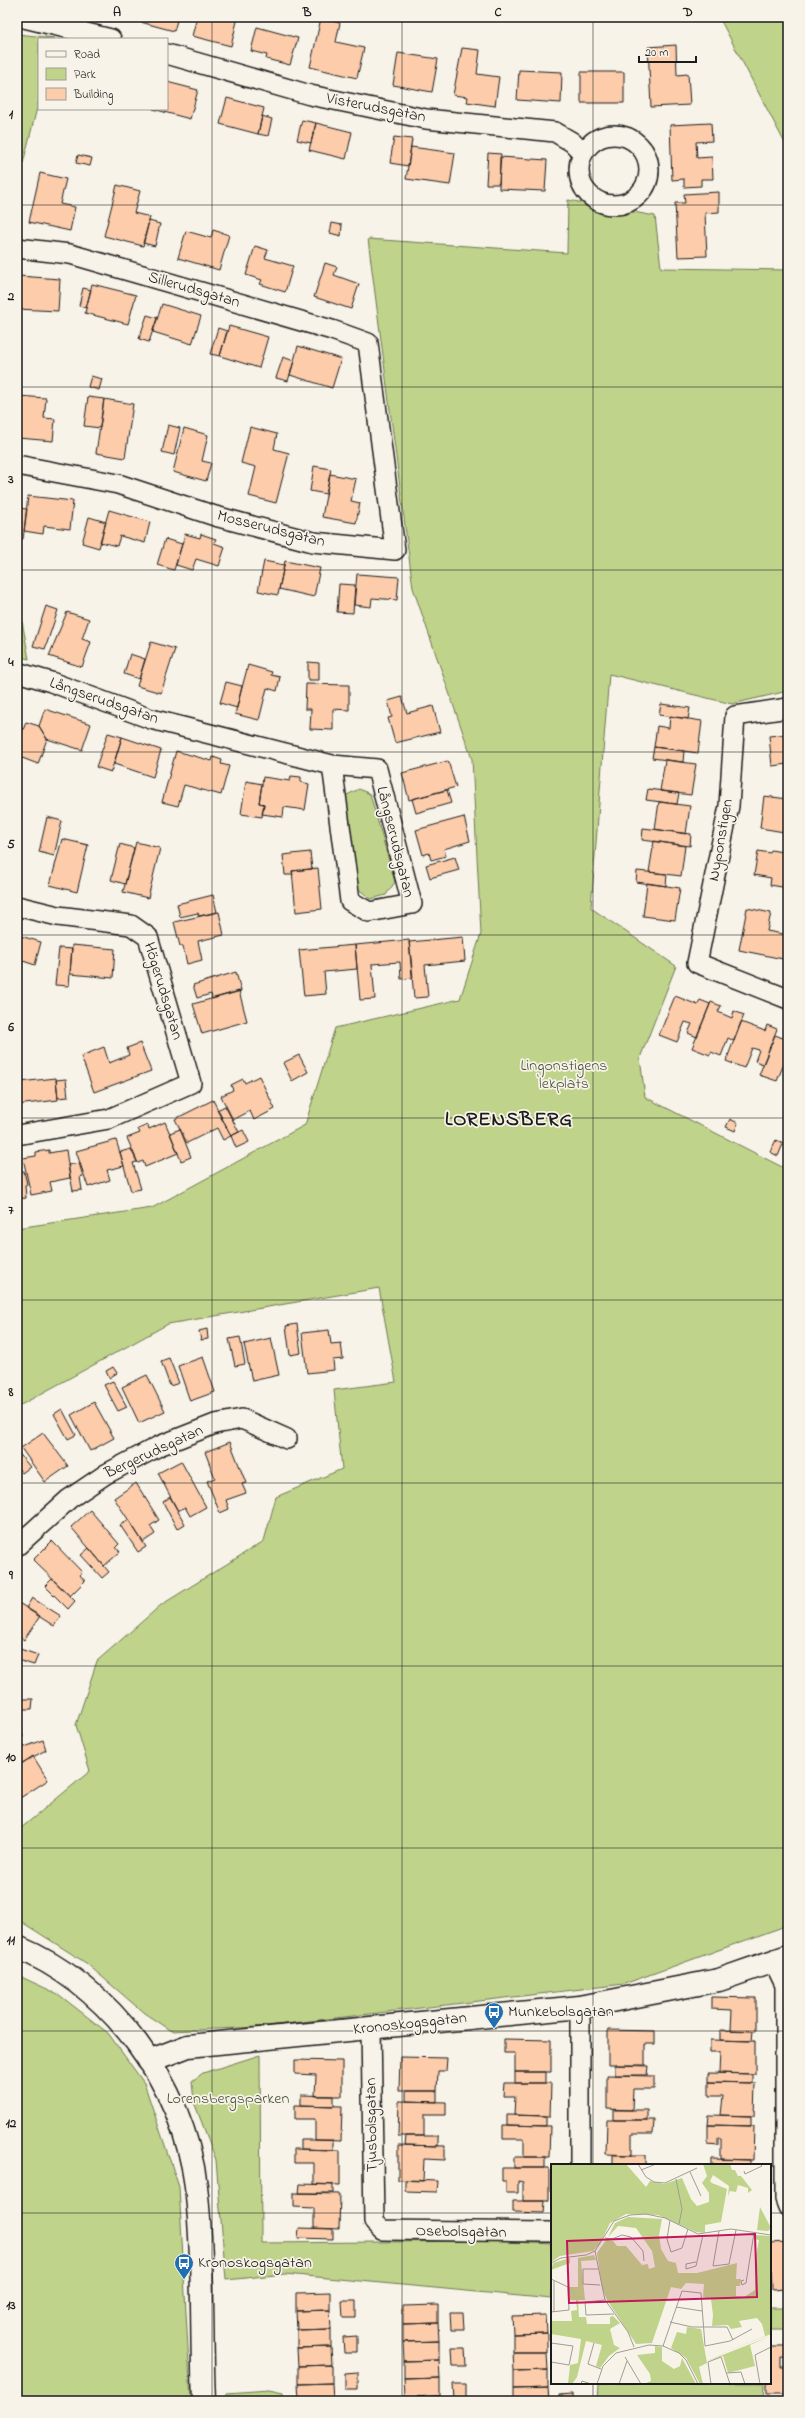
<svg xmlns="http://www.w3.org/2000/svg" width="805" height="2418" font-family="'Indie Flower',sans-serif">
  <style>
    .green { fill: #bfd48a; stroke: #6e7853 }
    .building { fill: #fcccab; stroke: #1c1c1c }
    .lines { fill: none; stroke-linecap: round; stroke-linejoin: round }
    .minor-casing { stroke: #1c1c1c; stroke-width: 22 }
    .tertiary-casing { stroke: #1c1c1c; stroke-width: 25 }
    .minor { stroke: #f7f3e8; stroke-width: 19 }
    .tertiary { stroke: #f7f3e8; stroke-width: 22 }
    .grid { fill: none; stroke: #1c1c1c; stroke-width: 1; stroke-opacity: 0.55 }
    .labels { text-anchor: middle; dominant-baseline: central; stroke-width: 3.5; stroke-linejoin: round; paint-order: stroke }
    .street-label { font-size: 16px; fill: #1c1c1c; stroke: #f7f3e8 }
    .park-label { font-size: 16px; fill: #4d533d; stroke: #f7f3e8 }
    .poi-label { font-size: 16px; fill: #1c1c1c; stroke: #f7f3e8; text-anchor: start }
    .district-label { font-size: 20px; font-weight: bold; letter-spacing: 1px; fill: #1c1c1c; stroke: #f7f3e8 }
    .inset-road { fill: none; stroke: #9f9d96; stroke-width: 1 }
    .view { fill: #c2185b; fill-opacity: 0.15; stroke: #c2185b; stroke-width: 2 }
    .inset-edge { fill: none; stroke: #1c1c1c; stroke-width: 2 }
    .neatline { fill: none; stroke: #1c1c1c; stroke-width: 1.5 }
    .grid-label { font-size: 13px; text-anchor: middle; font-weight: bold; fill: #1c1c1c }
  </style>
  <rect width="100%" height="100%" fill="#f7f3e8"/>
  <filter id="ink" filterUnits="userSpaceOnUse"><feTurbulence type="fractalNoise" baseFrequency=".025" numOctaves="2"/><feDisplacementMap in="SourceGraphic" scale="8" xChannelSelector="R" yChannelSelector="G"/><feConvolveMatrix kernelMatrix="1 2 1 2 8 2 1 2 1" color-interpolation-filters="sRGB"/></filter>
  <g filter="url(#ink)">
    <path class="green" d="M652,17H788V149L720,19Z
      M17,34L55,38L39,39V100L17,187Z
      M568,200L655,216L661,268L788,270V691L732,704L609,674L591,908L676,966L640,1058L645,1097L788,1170V1925L624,1984L259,2027L171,2031L144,2013L86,1963L17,1919V1844L20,1829L90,1771L76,1725L97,1661L161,1605L264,1541L276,1497L342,1469L334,1390L396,1382L379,1288L168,1324L17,1407V1228L152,1208L305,1125L335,1028L460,999L481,934L472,759L413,588L368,239L567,253Z
      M17,594L29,659L17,656Z
      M359,789L370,794L395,882L386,895L371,899L357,888L343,808L347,795Z
      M17,1975L58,1994L108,2033L144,2083L179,2187L191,2401H17Z
      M260,2055L261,2243L496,2241L552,2244V2299L285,2274L226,2280L216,2160L194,2102L192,2081L203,2073Z
      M770,2308H788V2330H770Z
      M599,2383H765L764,2401H598Z
      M269,2390L283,2393L284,2401H227V2393Z"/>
    <path class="building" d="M134,17H178L174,31L133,20Z
      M197,17H238L231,46L192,36Z
      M321,18L340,23L336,42L364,48L357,78L310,67Z
      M257,27L298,38L290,65L266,59L267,55L251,51Z
      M676,45L677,75L688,74L690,105L651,107L648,47Z
      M462,48L480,50L477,74L499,77L495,106L467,102L468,97L453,95Z
      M398,53L438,59L432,92L393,85Z
      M519,70L562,72L561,103L517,100Z
      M581,72H624V103H581Z
      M167,82L198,90L190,119L153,109H167Z
      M227,98L264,108L258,134L220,124Z
      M262,116L272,119L268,136L258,134Z
      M302,120L316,123L311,143L297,140Z
      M316,123L352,132L346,159L309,150Z
      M711,123L712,141L696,142L697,158L712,157L713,179H701V186L684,187V179L672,180L670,125Z
      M394,137L412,139L408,166L390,163Z
      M411,147L455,153L450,185L406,179Z
      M488,153L501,154L499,184H486Z
      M78,155L92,158L90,166L76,163Z
      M500,157L547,160L545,191L499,189Z
      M40,173L66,179L60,204L75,207L70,231L29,222Z
      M117,185L140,191L134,213L150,217L143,246L104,236Z
      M719,192V212L705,213L707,256L678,257L675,203H685L684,194Z
      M149,221L160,224L155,246L143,243Z
      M332,223L342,225L341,236L330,233Z
      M213,230L229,235L219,270L178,258L186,231L211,238Z
      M255,246L268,250L265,258L293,266L285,292L260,284L262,280L246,275Z
      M325,263L337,267L334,275L359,284L351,309L314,297Z
      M19,276L60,279L58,311L17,309Z
      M92,284L136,295L128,324L85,313Z
      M83,288L91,290L86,308L79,306Z
      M162,304L201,316L192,344L153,332Z
      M147,315L157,318L149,342L139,339Z
      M229,326L268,337L259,368L220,356Z
      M218,328L227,331L220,356L210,354Z
      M298,346L341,359L332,388L290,375Z
      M283,357L294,361L288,381L276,378Z
      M91,376L102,379L99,390L88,387Z
      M18,396L46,398L44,418L55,419L53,441L18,438Z
      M88,397L104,399L100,428L84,426Z
      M104,399L133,404L125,458L96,453Z
      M168,425L180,428L174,455L162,452Z
      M250,427L277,434L274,449L289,453L276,503L249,496L256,467L241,463Z
      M184,428L208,435L202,461L211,463L206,481L173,472Z
      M314,466L331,469L326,494L310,491Z
      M330,474L356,479L351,501L360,503L356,523L322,517Z
      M28,496L73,501L70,529L44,526L43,534L24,531Z
      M17,508L27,509L23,539L17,538Z
      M109,510L150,522L145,543L120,536L117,546L100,542Z
      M89,517L106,522L99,548L82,543Z
      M185,534L200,538L201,534L216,539L214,543L225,547L219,566L196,559L192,570L176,565Z
      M165,539L182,544L174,570L157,565Z
      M264,561L284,565L278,595L258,591Z
      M285,561L320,568L314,597L279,589Z
      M357,574L399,577L397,600L372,598L371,607L354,605Z
      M339,584L355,585L353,613L337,612Z
      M46,606L58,610L45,649L33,646Z
      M67,612L89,619L82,639L91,642L82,667L49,656Z
      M151,642L175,649L161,693L137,686Z
      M130,654L145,659L139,679L124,674Z
      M308,662L319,663V680H308Z
      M248,665L272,672L271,675L280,677L277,691L267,688L259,720L235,714Z
      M226,682L242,686L237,708L220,703Z
      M306,684L349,685V710L333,709V730L310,729L311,709H305Z
      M402,697L407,713L433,706L440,732L395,743L388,718L392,717L388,701Z
      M661,704L690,708L688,719L659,715Z
      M45,709L91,724L82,750L47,739L39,726Z
      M670,716L702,721L698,753L654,747L657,726L669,728Z
      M26,722L39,726L47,739L38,764L17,756V746Z
      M108,733L122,737L111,772L96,767Z
      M788,734V764L772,766L769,736Z
      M122,737L161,750L153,777L114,764Z
      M654,747L684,751L683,762L652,758Z
      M176,751L212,761L213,757L222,760L221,764L229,766L221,795L184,785L178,806L162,802Z
      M665,760L696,764L691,795L660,791Z
      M448,761L456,787L409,800L402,773Z
      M291,776L301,777V782L309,784L305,810L284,807L283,817L262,814L264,804L259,803L263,777L290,781Z
      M246,781L262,784L259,803L264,804L262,817L241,814Z
      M648,789L679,793L677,804L646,800Z
      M447,790L451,803L416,813L412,799Z
      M764,796L788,799V824L785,823L784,832L760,828Z
      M659,802L690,806L686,834L655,829Z
      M47,817L62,821L54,856L39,852Z
      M464,817L470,841L444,849L446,856L431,860L429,853L423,855L416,830Z
      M643,828L691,834L690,846L642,840Z
      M62,839L88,845L77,892L50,885Z
      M654,841L685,846L681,876L649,872Z
      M136,842L160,848L148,898L123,892Z
      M120,844L134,848L125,884L111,880Z
      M771,850L788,853V888L770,885L771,878L754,875L758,851L770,853Z
      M310,852L312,869L292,871L293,875H285L283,855Z
      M455,857L459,870L430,878L426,865Z
      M318,868L322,909L296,912L292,871Z
      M637,871L667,874L666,886L636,882Z
      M647,883L680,888L675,920L643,916Z
      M213,895L217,912L199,916L198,913L180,917L177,904Z
      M747,908L771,913L767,931L788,935V960L739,950Z
      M219,912L224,935L198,941L202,960L187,964L183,946H180L174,922Z
      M17,935L41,942L35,965L23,961L20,969L17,968Z
      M463,937L465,961L425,965L428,997L414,998L409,942Z
      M409,940L413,978L401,979L400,962L372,964L375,999L360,1000L355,945Z
      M72,945L115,949L113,978L70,974Z
      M355,945L357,969L324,972L326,994L304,996L299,950Z
      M59,948L72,949L69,986L55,985Z
      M236,972L241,991L212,999L211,994L197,998L193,985Z
      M239,991L247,1021L202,1034L193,1004Z
      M675,996L698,1005L700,1000L710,1004L697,1037L688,1033L692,1024L685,1022L677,1042L659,1035Z
      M711,1002L721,1006L718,1012L732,1018L734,1011L744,1015L734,1041L728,1038L721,1056L711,1052L710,1055L692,1048Z
      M741,1022L765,1031L767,1025L777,1029L763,1064L755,1061L759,1050L752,1048L744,1068L726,1061Z
      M775,1035L788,1040V1062L785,1061L777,1081L759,1075Z
      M140,1043L151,1071L94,1092L81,1056L104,1047L109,1063L129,1055L127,1048Z
      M299,1055L308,1072L292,1081L283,1063Z
      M17,1056L20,1082L56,1078L58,1100L17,1105Z
      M259,1076L275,1109L254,1120L250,1111L233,1120L221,1096L233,1090L231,1085L243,1079L245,1083Z
      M66,1079L68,1097L58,1098L56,1080Z
      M213,1100L231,1136L223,1140L217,1128L187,1143L175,1119Z
      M225,1106L239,1132L231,1136L217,1110Z
      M730,1119L738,1123L735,1131L726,1127Z
      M165,1122L178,1153L145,1167L143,1161L138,1163L127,1138L140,1133L138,1129L148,1125L149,1129Z
      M180,1129L191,1157L181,1161L170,1133Z
      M243,1130L249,1142L236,1148L231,1136Z
      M116,1140L124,1166L107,1170L110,1180L88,1187L76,1151Z
      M776,1140L783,1144L778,1156L770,1152Z
      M131,1149L137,1162L133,1163L141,1189L131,1191L120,1152Z
      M49,1150V1153L66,1150L70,1178L50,1182L52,1191L31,1195L23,1158L36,1156V1152Z
      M79,1163L83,1176L80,1177L82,1190L73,1191L68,1165Z
      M17,1171H24L27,1184L25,1185L26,1198L17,1199Z
      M297,1324L301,1353L290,1355L286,1326Z
      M207,1329L208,1339L201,1340L199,1331Z
      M329,1330L331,1344L341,1343L343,1359L333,1360L334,1370L307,1373L302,1333Z
      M240,1337L245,1364L235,1366L229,1339Z
      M271,1338L279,1375L252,1381L244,1344Z
      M203,1357L215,1392L190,1401L178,1366Z
      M169,1358L179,1383L170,1386L161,1361Z
      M113,1367L117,1373L109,1378L106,1371Z
      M147,1375L165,1411L139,1423L122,1387Z
      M113,1381L127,1407L118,1411L104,1385Z
      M94,1402L114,1438L90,1451L71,1415Z
      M62,1409L76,1435L68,1439L54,1414Z
      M43,1433L68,1466L45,1482L21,1448Z
      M230,1442L246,1483L242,1484L246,1493L226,1500L229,1509L220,1513L207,1481L215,1478L205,1452Z
      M17,1451L30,1467L22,1473L17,1467Z
      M181,1461L206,1507L190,1516L185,1507L178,1511L158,1473Z
      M136,1483L159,1520L150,1526L155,1534L143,1542L114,1498Z
      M170,1497L185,1524L177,1529L163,1502Z
      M90,1510L119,1544L116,1547L120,1552L104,1566L71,1527Z
      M129,1520L146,1547L138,1552L120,1525Z
      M52,1541L82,1572L80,1575L85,1581L70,1596L33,1560Z
      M89,1548L109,1572L102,1578L81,1555Z
      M52,1579L75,1601L68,1609L45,1586Z
      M32,1598L61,1616L54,1626L26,1608Z
      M17,1602L40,1616L24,1640L17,1635Z
      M17,1648L38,1655L34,1665L17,1660Z
      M17,1699H33L32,1709H17Z
      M17,1709L23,1737L17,1738Z
      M43,1740L46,1750L20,1764L17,1750Z
      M33,1756L48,1780L17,1800V1767Z
      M711,1997L756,1998V2031L731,2030L732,2010L711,2009Z
      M608,2030L655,2031V2044H645V2065H608Z
      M720,2030L753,2031L752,2041L720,2040Z
      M504,2039L551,2040V2072H515V2053H504Z
      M710,2040L755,2041V2074L719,2073L720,2052H710Z
      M400,2057L447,2058L446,2071H438L437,2091H399Z
      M295,2060L342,2061V2096H315L316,2075L295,2074Z
      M615,2065L648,2066L647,2075H615Z
      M515,2072H546V2083H515Z
      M709,2073L752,2074V2083L709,2082Z
      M607,2075L654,2076V2089H633L632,2110L607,2109Z
      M709,2082L755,2083L754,2116L721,2115L723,2096H709Z
      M504,2083H551L550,2116L514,2115L515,2096H503Z
      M406,2091H437V2102L406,2101Z
      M301,2095L334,2096V2106L301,2105Z
      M399,2101L446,2102V2115H424V2136H398Z
      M295,2105L342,2106L341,2141L315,2140V2119H295Z
      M614,2110H647V2120H614Z
      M507,2115L546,2116V2126L507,2125Z
      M709,2115L751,2116V2126L708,2125Z
      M607,2120H654L653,2134H632V2155L606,2154Z
      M503,2125L550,2126L549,2157H524V2139H503Z
      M708,2125L754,2126L753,2160L721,2159V2138H718V2145L708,2144Z
      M406,2136H438V2146L405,2145Z
      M301,2140H333V2150L301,2149Z
      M398,2145L445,2146V2160L424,2159L423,2181L398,2180Z
      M294,2149L340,2150V2185L314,2184V2163H294Z
      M613,2155H646V2165H613Z
      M514,2157H545V2168H514Z
      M711,2159L750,2160V2165H711Z
      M502,2168H549V2201H523V2182L518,2181V2193H506V2181H502Z
      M405,2180L438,2181L437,2192L405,2191Z
      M300,2184L333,2185V2193H299Z
      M294,2193L340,2194L339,2229L314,2228V2208L294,2207Z
      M513,2201H545L544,2213L513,2212Z
      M299,2228L333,2229V2239L298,2238Z
      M788,2242V2278H785V2289L772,2290L770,2243Z
      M330,2292V2310L296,2311V2293Z
      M342,2301H356V2318H343Z
      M438,2305V2323L403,2324V2306Z
      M330,2310L331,2329L297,2330L296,2311Z
      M450,2312H463L464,2330H451Z
      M546,2315L547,2333L513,2334L512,2316Z
      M438,2323L439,2341L403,2342V2324Z
      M331,2329V2347L297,2348V2330Z
      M547,2333V2352H513V2334Z
      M357,2336V2353H344L343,2337Z
      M439,2341V2360L404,2361L403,2342Z
      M331,2347L332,2365L298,2366L297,2348Z
      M770,2347H788V2359L781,2358V2367H788V2394H767V2383H770Z
      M452,2348H465L466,2366H453Z
      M513,2352H547L548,2370L514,2371Z
      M439,2360L440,2378L404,2379V2361Z
      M332,2365V2383L298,2384V2366Z
      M548,2370V2388L514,2389V2371Z
      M358,2372V2390H345V2373Z
      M440,2378V2396L405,2397L404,2379Z
      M332,2383L333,2401H299L298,2384Z
      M453,2384H466V2401L454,2400Z
      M548,2388L549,2401H514V2389Z
      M573,2394V2401H560L559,2395Z
      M440,2396V2401H405V2397Z"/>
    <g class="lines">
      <defs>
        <path id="minor" d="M20,17L111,39
          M167,54L310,95L426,119L555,132L572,142L583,153
          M579 170a35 35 0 1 1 70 0a35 35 0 1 1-70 0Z
          M17,248L70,254L332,330L368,343L395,550L313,542L215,516L118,484L17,465
          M17,672L51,682L151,719L332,765L377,769L412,904L369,912L350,901L332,765
          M788,708L735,716L729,806L697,963L788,999
          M17,906L58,916L131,925L148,937L191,1083L109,1119L17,1135
          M17,1546L69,1499L106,1474L159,1446L215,1424L242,1419L287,1439
          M774,1962L785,1985V2199L788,2207
          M371,2028L374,2222L382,2230L552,2232
          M580,2165V2007"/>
        <path id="tertiary" d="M17,1947C112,1987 183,2084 196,2186C204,2257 201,2330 204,2401
          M149,2061L188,2046L580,2007L719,1980L788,1956"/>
      </defs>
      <use href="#minor" class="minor-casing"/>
      <use href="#tertiary" class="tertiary-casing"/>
      <use href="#minor" class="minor"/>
      <use href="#tertiary" class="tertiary"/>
    </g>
  </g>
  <path class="grid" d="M212,17V2401M402,17V2401M593,17V2165M17,205H788M17,387H788M17,570H788M17,752H788M17,935H788M17,1118H788M17,1300H788M17,1483H788M17,1666H788M17,1848H788M17,2031H788M17,2213H552M770,2213H788M593,2383V2401"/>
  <defs>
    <symbol id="bus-pin" viewBox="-11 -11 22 30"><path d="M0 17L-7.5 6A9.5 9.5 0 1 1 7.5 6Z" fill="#1f6fb2" stroke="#f7f3e8"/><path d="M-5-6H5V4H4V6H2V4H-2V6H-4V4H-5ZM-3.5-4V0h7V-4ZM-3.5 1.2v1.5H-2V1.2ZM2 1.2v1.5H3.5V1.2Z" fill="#fff"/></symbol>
  </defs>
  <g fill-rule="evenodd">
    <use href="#bus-pin" x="483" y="2001" width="22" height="30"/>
    <use href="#bus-pin" x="173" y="2252" width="22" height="30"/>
  </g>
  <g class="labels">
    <g class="street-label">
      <text transform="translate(376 108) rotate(11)">Visterudsgatan</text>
      <text transform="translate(194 290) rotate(16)">Sillerudsgatan</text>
      <text transform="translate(271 529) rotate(14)">Mosserudsgatan</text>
      <text transform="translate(104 701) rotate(19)">Långserudsgatan</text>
      <text transform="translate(721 840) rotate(-80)">Nyponstigen</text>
      <text transform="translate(395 842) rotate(76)">Långserudsgatan</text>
      <text transform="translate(163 991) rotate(73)">Högerudsgatan</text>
      <text transform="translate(154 1452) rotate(-25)">Bergerudsgatan</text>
      <text transform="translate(410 2024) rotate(-6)">Kronoskogsgatan</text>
      <text transform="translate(372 2125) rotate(-91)">Tjusbolsgatan</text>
      <text transform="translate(461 2232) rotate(1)">Osebolsgatan</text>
    </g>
    <g class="park-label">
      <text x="564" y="1066">Lingonstigens<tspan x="564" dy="18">lekplats</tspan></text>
      <text x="228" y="2099">Lorensbergsparken</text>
    </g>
    <g class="poi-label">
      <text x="508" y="2012">Munkebolsgatan</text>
      <text x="198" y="2263">Kronoskogsgatan</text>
    </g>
    <g class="district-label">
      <text x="509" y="1120">LORENSBERG</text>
    </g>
  </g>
  <g transform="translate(551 2164)">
    <rect width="220" height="220" fill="#f7f3e8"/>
    <path d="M0,0H75L95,23L99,17L113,20L131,14L140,35L146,42L158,38V29L151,19L156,12L152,0H179L181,6H184L187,12H190L201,26L197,29V24L187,21L185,28L179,27L177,32L178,22L162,11L159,17L161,19L176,25L170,58L154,61V69L145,68L107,51L75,50L59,59L49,80L42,87L9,92L0,98ZM209,43L220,64L217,67L206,66ZM77,53L111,55L108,71L110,85L117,97L125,99L127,109H146L186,99L185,115H190L189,122H185V132L193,133L204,126V97L208,76L203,75L204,71L220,72V170L155,196L214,172L211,160L206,154L188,157L191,163L180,165L177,161L161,162L162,151L160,135L152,133L153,120L135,119L130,125L120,123L101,179L85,180L56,136L51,124L46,89L55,76L62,77L66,82H75L91,101L97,100L98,105L104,103L101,87L85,64L67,62L57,73L64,59ZM43,91L45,96L30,97L34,136H27L28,153H35L36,160H59V153L62,152L69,159L59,165L63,181L69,184L58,192L49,204L45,202L51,181L35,177L26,213L21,220H17L19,201L27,199L30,175L0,170V157H21L20,147L26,146L25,136H19L18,123H27V94ZM19,94V99L0,106L2,99ZM136,163L150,165L156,199L148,203L152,220H149L135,194L120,184L126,168L135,170ZM220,172L199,181L204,202L177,209L172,192L156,197ZM104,182L111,183V197L123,205L129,202L131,194L145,220H93L100,217L99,210L86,191L104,189Z" fill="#bfd48a"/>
    <path class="inset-road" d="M87,0L95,13L103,18L114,19L146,4M90,6L105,0M193,7L194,10L211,2L209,0M139,8L150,32M125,15L131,45L128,60M119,56L116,75L120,88L131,84L137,65M168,67L162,102L178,100L185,66M54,74L61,75L71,71L80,73L92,87L93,97M44,87L54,136L77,168L83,183M145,98L135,100V105L145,102L152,71M0,99L10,94L35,91L44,87L63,57L79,51L95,50L114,54L147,70L180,65L220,71M47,105H32V120L49,121M0,115L17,123L18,146L0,148M193,116L190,117L191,121L195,119L203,69M3,117V148M54,136L34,138L35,151L63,150M125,143L151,147M119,158L141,163H176L182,176M0,179L22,182L18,201L0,198M43,179L37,200L50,205M112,182L131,127L150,129L154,182L179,177L201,165M74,193L90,220M176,209L190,208L194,220M30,220L31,217L40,220M46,220L52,202L65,189L98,181L112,182L128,189L135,196L147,220M68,220L76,197M160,220L157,198L170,193L179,220M209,220L204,191L220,183"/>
    <path class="view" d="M204,70L206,133L18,139L16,77Z"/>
    <rect width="220" height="220" class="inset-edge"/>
  </g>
  <rect width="805" height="2418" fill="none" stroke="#f7f3e8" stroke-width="44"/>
  <rect x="38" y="38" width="130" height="72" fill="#f7f3e8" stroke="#9f9d96"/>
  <rect x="46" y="51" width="20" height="6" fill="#f7f3e8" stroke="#9f9d96"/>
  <text x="74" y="58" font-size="12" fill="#1c1c1c">Road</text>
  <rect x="46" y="68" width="20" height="12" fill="#bfd48a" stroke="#9f9d96"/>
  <text x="74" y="78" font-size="12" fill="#1c1c1c">Park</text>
  <rect x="46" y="88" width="20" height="12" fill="#fcccab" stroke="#9f9d96"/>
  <text x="74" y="98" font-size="12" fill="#1c1c1c">Building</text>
  <path d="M639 56v6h57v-6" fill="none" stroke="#1c1c1c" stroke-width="2"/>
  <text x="645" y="56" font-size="12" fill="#1c1c1c" stroke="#f7f3e8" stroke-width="3" paint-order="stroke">20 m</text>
  <rect x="22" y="22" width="761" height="2374" class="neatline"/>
  <g class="grid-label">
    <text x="117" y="16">A</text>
    <text x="307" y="16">B</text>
    <text x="498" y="16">C</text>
    <text x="688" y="16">D</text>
    <text x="11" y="118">1</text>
    <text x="11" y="300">2</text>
    <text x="11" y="483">3</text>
    <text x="11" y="666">4</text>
    <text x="11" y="848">5</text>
    <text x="11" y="1031">6</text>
    <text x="11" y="1214">7</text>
    <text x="11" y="1396">8</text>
    <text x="11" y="1579">9</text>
    <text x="11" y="1761">10</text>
    <text x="11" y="1944">11</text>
    <text x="11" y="2127">12</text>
    <text x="11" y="2309">13</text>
  </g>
</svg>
